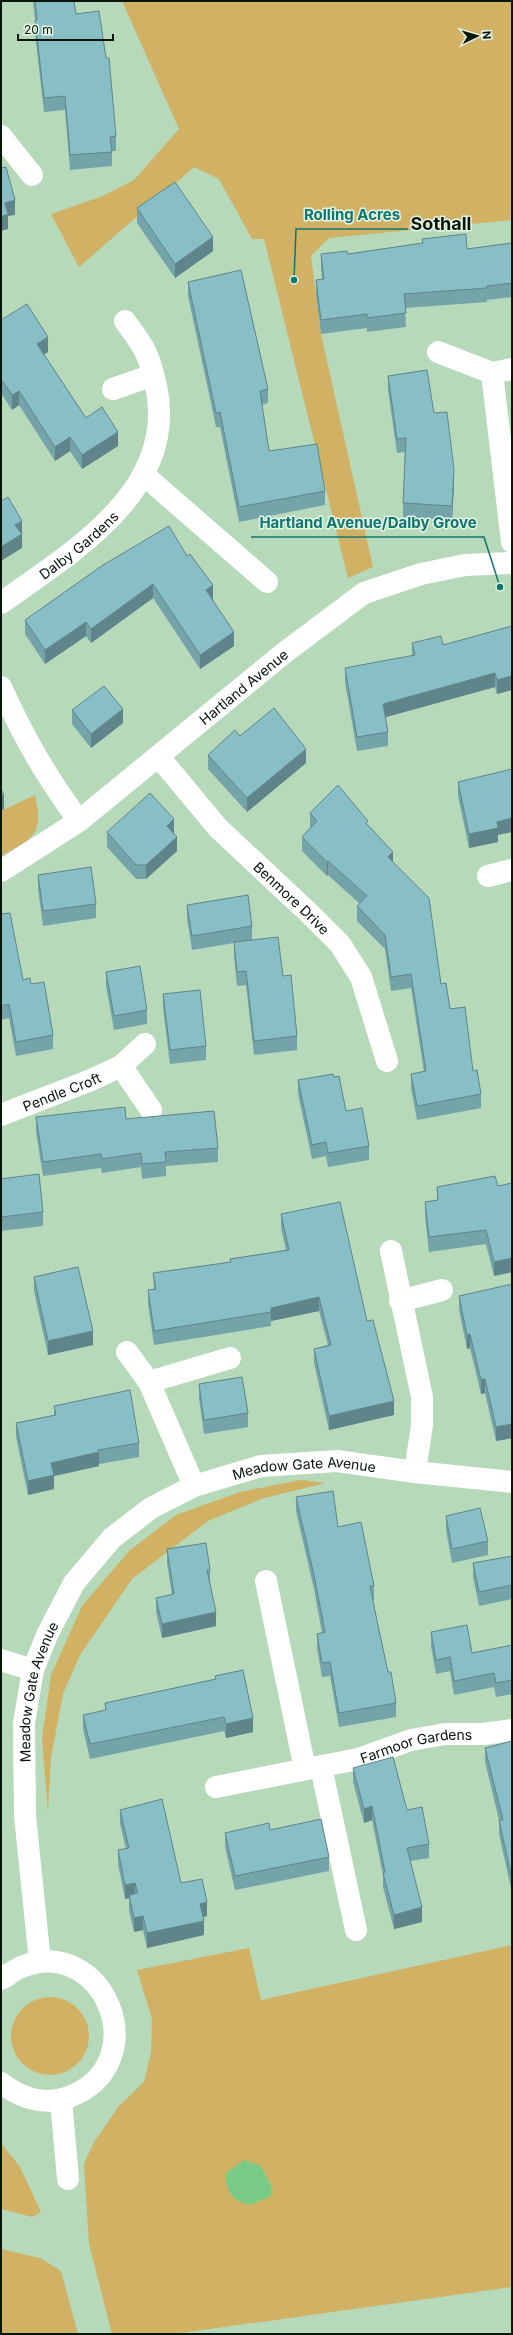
<svg xmlns="http://www.w3.org/2000/svg" width="513" height="2335" font-family="Inter,sans-serif">
  <style>
    .green { fill: #d1b164 }
    .water { fill: #7acb86 }
    .lines { fill: none; stroke-linecap: round; stroke-linejoin: round }
    .minor { stroke: #fff; stroke-width: 22 }
    .wall { fill: #75a3aa }
    .shaded-wall { fill: #5f858b }
    .building { fill: #88bec6; stroke: #5f858b }
    .labels { text-anchor: middle; dominant-baseline: central; stroke-width: 3; stroke-linejoin: round; paint-order: stroke }
    .street-label { font-size: 14px; fill: #08150a; stroke: #e3f5e4 }
    .district-label { font-size: 18px; font-weight: bold; fill: #08150a; stroke: #e3f5e4 }
    .leader { fill: none; stroke: #0f766e; stroke-width: 1.5 }
    .callout-dot { fill: #0f766e; stroke: #e3f5e4; stroke-width: 1.5 }
    .callout-label { font-size: 15px; text-anchor: middle; font-weight: bold; fill: #0f766e; stroke: #e3f5e4; stroke-width: 3; stroke-linejoin: round; paint-order: stroke }
  </style>
  <rect width="100%" height="100%" fill="#b6d9b9"/>
  <path class="green" d="M122,1H512V220L329,238L311,256L321,334L373,567L348,578L264,239H252L219,179L194,167L79,267L51,214L103,196L134,180L179,129Z
    M35,795C44,834 34,838 1,856V811Z
    M300,1480L326,1483L264,1498L208,1521L132,1579L80,1655L63,1694L51,1758L48,1812L42,1738L51,1675L82,1606L129,1551L176,1515L240,1492Z
    M512,1945V2287L174,2334H112L89,2244L84,2164L94,2142L119,2106L144,2082L151,2052L152,2019L137,1970L249,1948L261,2000Z
    M11 2036a39 39 0 1 1 78 0a39 39 0 1 1-78 0Z
    M1,2143L20,2167L41,2212L32,2217L1,2209Z
    M1,2249L40,2258L61,2271L78,2334H1Z"/>
  <path class="water" d="M244,2160L261,2166L271,2185V2196L250,2205C230,2199 228,2194 225,2174Z"/>
  <g class="lines">
    <g class="minor">
      <path d="M1,136L32,175"/>
      <path d="M438,352L492,373L512,369"/>
      <path d="M492,373L512,542"/>
      <path d="M113,389L153,375"/>
      <path d="M144,475L267,582"/>
      <path id="s1" d="M1,603C73,552 179,489 156,386C153,375 151,362 145,351C140,341 132,331 125,321"/>
      <path d="M1,687C24,738 46,776 79,821"/>
      <path id="s2" d="M159,757L218,828L310,914L340,944L361,977L387,1061"/>
      <path id="s3" d="M1,871L79,821L284,653L364,593L421,574L465,565L512,563"/>
      <path d="M488,876L512,870"/>
      <path d="M121,1066L151,1110"/>
      <path id="s4" d="M1,1115L91,1080L121,1066L145,1044"/>
      <path d="M391,1251L422,1397V1425L415,1472"/>
      <path d="M400,1301L442,1290"/>
      <path d="M127,1352L149,1382L194,1486"/>
      <path d="M149,1382L230,1358"/>
      <path d="M266,1581L305,1769"/>
      <path d="M1,1660L33,1670"/>
      <path d="M321,1767L356,1930"/>
      <path id="s5" d="M216,1787L358,1759L411,1740L445,1734H483L512,1730"/>
      <path id="s6" d="M40,1962L25,1816L24,1723L33,1670L47,1635L74,1583L112,1538L151,1508L194,1486L261,1466L337,1461L415,1472L512,1482"/>
      <path d="M1,1979C7,1976 13,1971 19,1968C103,1931 158,2063 69,2097C45,2106 21,2098 1,2083"/>
      <path d="M61,2100L68,2179"/>
    </g>
  </g>
  <path class="wall" d="M33,1H74L76,14L116,136V151H112V166L70,170L65,110L44,112L35,34V20Z
    M137,208L213,251L175,278L137,223Z
    M422,239L467,249L512,243V297L487,300V302L405,308L406,327L367,332V328L321,334L316,294V280L322,279L321,269V254H348L422,243Z
    M188,282L268,389V403L262,405L269,451L325,491V505L239,522L220,427H216L188,296Z
    M1,320L48,352L44,354L86,418L118,446L82,469L70,451L55,461L19,405L12,410L1,393Z
    M388,376L434,413L454,484L452,520L403,517V503L405,452L397,453L388,390Z
    M103,565L213,599V600L234,646L200,669L153,598L91,643L86,636L45,664L25,634V620Z
    M512,626V690L497,694L495,687L385,717L388,732V746L357,751L345,682V668L412,656V643L443,645Z
    M72,710L123,723L91,748L72,724Z
    M240,736L306,763L247,812L208,769V755Z
    M458,782L498,835V842L469,848L458,796Z
    M310,813L368,825L393,862L441,984L473,1071L481,1094V1108L417,1120L411,1088V1074L424,1072L411,988L391,991L385,949L357,921V906L360,904L328,875L327,876L302,851V837L310,828Z
    M107,832L174,833L177,851L146,879H136L107,847Z
    M38,875L96,904V918L43,926L38,889Z
    M187,905L252,926V940L283,976L297,1036V1050L254,1055L246,985L237,986L234,956V943L192,950L187,919Z
    M1,914L23,980L31,984L53,1035V1049L16,1056L9,1018L1,1020Z
    M106,972L147,1010V1024L114,1030L106,986Z
    M163,994L206,1046V1060L170,1064L163,1008Z
    M334,1077L346,1111L369,1146V1160L328,1167L326,1156L312,1159L298,1094V1080Z
    M36,1117L126,1119L218,1148V1162L166,1166V1176L142,1179L141,1167L102,1173L101,1168L43,1176L36,1132Z
    M1,1179L43,1212V1226L1,1231Z
    M512,1183V1272L494,1276L486,1244L429,1252L425,1216V1202L437,1200V1187L498,1186Z
    M281,1214L367,1321L394,1415L329,1430L314,1363V1349L328,1345L319,1311L271,1321V1326L154,1345L148,1304V1290L154,1289L153,1273L230,1262V1259L286,1250L281,1228Z
    M34,1277L93,1345L48,1355L34,1291Z
    M512,1286V1438L496,1441L485,1393L481,1394L470,1348L467,1349L459,1310V1296Z
    M199,1384L248,1413V1427L204,1434L199,1398Z
    M54,1406L139,1443V1457L99,1464V1466L54,1476V1489L28,1495L16,1437V1423L54,1415Z
    M296,1497L338,1527L374,1586V1600H373L388,1672L396,1703V1717L339,1727L330,1676L322,1677L317,1648V1634L322,1633L314,1589L296,1511Z
    M446,1516L488,1541V1555L452,1563L446,1530Z
    M167,1549L210,1570V1584L216,1626L162,1638L156,1612V1598L172,1595L167,1563Z
    M512,1556V1599L479,1606L473,1577V1563Z
    M431,1632L472,1653L512,1645V1694L496,1697L494,1687L454,1695L450,1671L436,1674L431,1646Z
    M215,1676L253,1732L226,1738L224,1731L90,1759L83,1729V1715L105,1711V1703L215,1679Z
    M512,1741V1893L499,1834V1820L485,1762V1748Z
    M353,1768L407,1810L429,1844V1858L410,1861L422,1922L394,1929L383,1887V1875L372,1820L364,1823L353,1782Z
    M120,1810L181,1883L207,1916L203,1917L204,1935L147,1948L143,1930L134,1932L129,1910V1898L125,1899L118,1864V1850L126,1849L120,1824Z
    M270,1830L329,1857V1871L235,1890L225,1847V1833Z"/>
  <path class="shaded-wall" d="M15,200V215L8,216V229L1,231V217L5,203Z
    M213,237V251L175,278V264Z
    M48,337V352L37,358V344Z
    M19,391V405L12,410V395Z
    M118,432V446L82,469V455Z
    M70,437V451L55,461V447Z
    M454,470V484L452,520V506Z
    M22,521V548L1,561V547L15,525Z
    M153,584V598L91,643V629Z
    M213,585V599L206,604V590Z
    M86,622V636L45,664V650Z
    M234,632V646L200,669V655Z
    M495,673V687L383,718V704Z
    M512,676V690L497,694V680Z
    M123,709V723L91,748V734Z
    M306,749V763L247,812V798Z
    M4,795V809L1,811V796Z
    M512,818V832L498,835V842L469,848V834L497,822Z
    M174,819V833L167,840V826Z
    M177,837V851L146,879V865Z
    M393,852V866L388,857Z
    M328,861V875L327,876V862Z
    M512,1258V1272L494,1276V1262Z
    M319,1297V1311L271,1321V1308Z
    M93,1331V1345L48,1355V1341Z
    M470,1334V1348L467,1349V1335Z
    M485,1379V1393L481,1394V1380Z
    M394,1401V1415L329,1430V1416Z
    M512,1424V1438L496,1441V1427Z
    M99,1452V1466L54,1476V1489L28,1495V1481L51,1463Z
    M216,1612V1626L162,1638V1624Z
    M253,1718V1732L226,1738V1724Z
    M372,1806V1820L364,1823V1809Z
    M135,1883V1897L129,1895V1898L125,1899V1885Z
    M207,1902V1916L200,1918V1904Z
    M422,1907V1922L394,1929V1915Z
    M143,1916V1930L134,1932V1918Z
    M204,1921V1935L147,1948V1933Z"/>
  <path class="building" d="M35,1H74L76,14L99,11L106,58H109L116,136L110,137L112,152L70,155L65,96L44,98L35,20L37,19Z
    M6,167L15,200L5,203L8,214L1,217V168Z
    M175,182L213,237L175,264L137,208Z
    M466,234L467,249L512,243V283L487,286V288L404,294L406,313L367,318V314L321,320L316,280L324,279L321,254L347,251L348,254L423,243L422,239Z
    M241,270L268,389L260,391L269,451L317,444L325,491L239,507L220,412L216,413L188,282Z
    M27,304L48,337L37,344L86,418L102,407L118,432L82,455L70,437L55,447L19,391L12,395L1,379V320Z
    M427,370L434,413L447,412L454,470L452,506L403,503L406,438L397,439L388,376Z
    M8,497L22,521L15,525L22,534L1,547V501Z
    M169,526L187,556L190,554L213,585L206,590L234,632L200,655L153,584L91,629L86,622L45,650L25,620L103,565Z
    M512,626V676L497,680L495,673L383,704L388,732L357,737L345,668L415,655L412,643L441,636L443,645Z
    M104,686L123,709L91,734L72,710Z
    M274,708L306,749L247,798L208,755L235,730L240,736Z
    M512,769V818L497,822L498,828L469,834L458,782Z
    M338,785L368,821L366,823L393,852L388,857L429,898L441,984L446,983L450,1009L465,1007L473,1071L477,1070L481,1094L417,1106L411,1074L426,1071L411,974L391,977L385,935L357,906L367,896L328,861L327,862L302,837L317,821L310,813Z
    M1,789L4,795L1,796Z
    M150,793L174,819L167,826L177,837L146,865H136L107,832Z
    M91,867L96,904L43,911L38,875Z
    M248,895L252,926L192,936L187,905Z
    M10,913L23,980L30,978L31,984L44,982L53,1035L16,1042L9,1004L1,1006V914Z
    M278,937L283,976L291,975L297,1036L254,1041L246,971L237,972L234,942Z
    M140,966L147,1010L114,1016L106,972Z
    M200,990L206,1046L170,1050L163,994Z
    M333,1074L334,1077L339,1076L346,1111L362,1108L369,1146L328,1153L326,1142L312,1145L298,1080Z
    M125,1107L126,1119L214,1111L218,1148L165,1152L166,1162L142,1164L141,1153L102,1159L101,1154L43,1162L36,1117Z
    M39,1174L43,1212L1,1217V1179Z
    M495,1176L498,1186L512,1183V1258L494,1262L486,1230L429,1237L425,1202L438,1200L437,1187Z
    M340,1202L367,1321L373,1320L394,1401L329,1416L314,1349L331,1345L319,1297L271,1308V1312L154,1331L148,1290L156,1289L153,1273L231,1262L230,1259L289,1250L281,1214Z
    M78,1267L93,1331L48,1341L34,1277Z
    M512,1284V1424L496,1427L485,1379L481,1380L470,1334L467,1335L459,1296Z
    M242,1377L248,1413L204,1420L199,1384Z
    M130,1390L139,1443L98,1450L99,1452L51,1463L54,1475L28,1481L16,1423L56,1415L54,1406Z
    M333,1491L338,1527L361,1522L374,1586H370L376,1616L388,1672H391L396,1703L339,1713L330,1662L322,1663L317,1634L325,1632L314,1575L296,1497Z
    M480,1508L488,1541L452,1549L446,1516Z
    M206,1543L210,1570H207L216,1612L162,1624L156,1598L174,1594L167,1549Z
    M512,1556V1585L479,1592L473,1563Z
    M467,1625L472,1653L512,1645V1680L496,1683L494,1673L454,1681L450,1657L436,1660L431,1632Z
    M243,1670L253,1718L226,1724L224,1717L90,1744L83,1715L106,1710L105,1703L216,1679L215,1676Z
    M512,1741V1879L499,1820H503L485,1748Z
    M393,1757L407,1810L422,1807L429,1844L407,1848L422,1907L394,1915L383,1873L385,1872L372,1806L364,1809L353,1768Z
    M162,1799L181,1883L202,1879L207,1902L200,1904L204,1921L147,1933L143,1916L134,1918L129,1895L138,1893L135,1883L125,1885L118,1850L129,1848L120,1810Z
    M321,1819L329,1857L235,1876L225,1833L269,1823L270,1830Z"/>
  <g class="labels">
    <g class="street-label">
      <text stroke="none"><textPath href="#s1" startOffset="97">Dalby Gardens</textPath></text>
      <text stroke="none"><textPath href="#s3" startOffset="305">Hartland Avenue</textPath></text>
      <text stroke="none"><textPath href="#s2" startOffset="194">Benmore Drive</textPath></text>
      <text stroke="none"><textPath href="#s4" startOffset="65">Pendle Croft</textPath></text>
      <text stroke="none"><textPath href="#s6" startOffset="659">Meadow Gate Avenue</textPath></text>
      <text stroke="none"><textPath href="#s6" startOffset="273">Meadow Gate Avenue</textPath></text>
      <text stroke="none"><textPath href="#s5" startOffset="205">Farmoor Gardens</textPath></text>
    </g>
    <g class="district-label">
      <text x="441" y="223">Sothall</text>
    </g>
  </g>
  <path class="leader" d="M294 280L296 229H408M500 587L484 537H251"/>
  <g class="callout-dot">
    <circle cx="294" cy="280" r="4"/>
    <circle cx="500" cy="587" r="4"/>
  </g>
  <g class="callout-label">
    <text x="352" y="220">Rolling Acres</text>
    <text x="368" y="528">Hartland Avenue/Dalby Grove</text>
  </g>
  <rect width="513" height="2335" fill="none" stroke="#08150a" stroke-width="4"/>
  <g transform="translate(477 36) rotate(85)" stroke="#e3f5e4" stroke-width="3" paint-order="stroke">
  <path d="M0-3L7 15L0 10L-7 15Z" fill="#08150a"/>
  <text y="-6" font-size="11" font-weight="bold" text-anchor="middle" fill="#08150a">N</text>
  </g>
  <path d="M18 34v6h95v-6" fill="none" stroke="#08150a" stroke-width="2"/>
  <text x="24" y="34" font-size="12" fill="#08150a" stroke="#e3f5e4" stroke-width="3" paint-order="stroke">20 m</text>
</svg>
